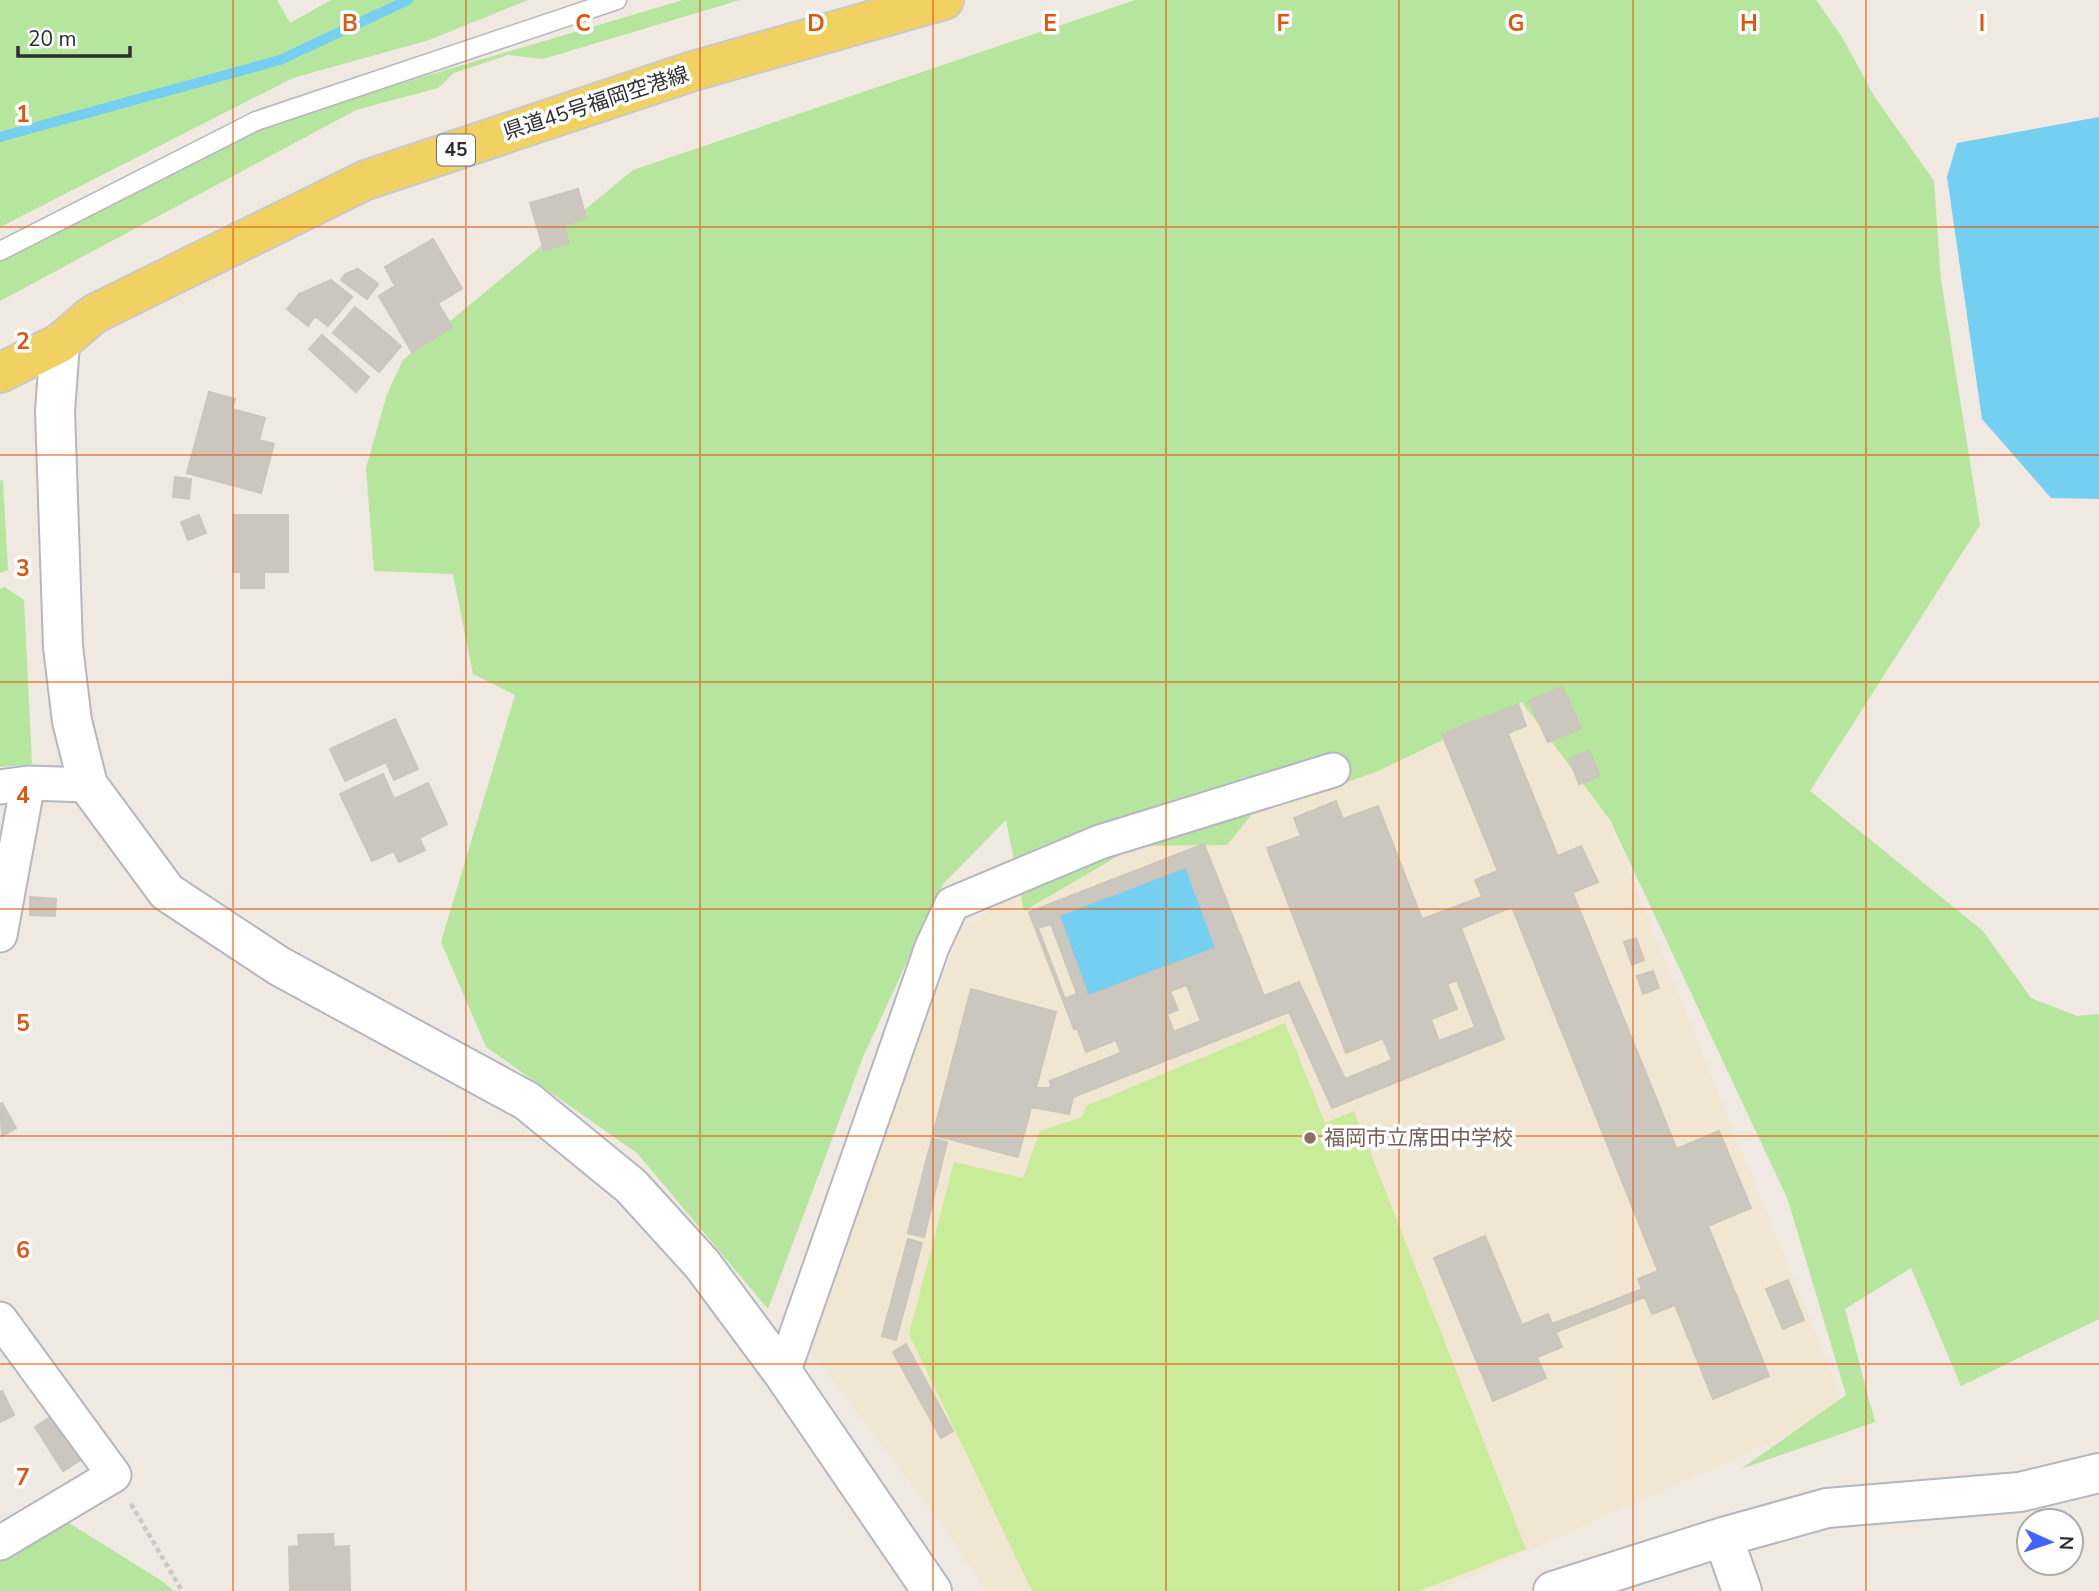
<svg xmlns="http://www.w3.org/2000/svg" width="2099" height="1591" font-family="'Nunito Sans','Noto Sans JP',sans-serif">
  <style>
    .education { fill: #f0e6d1 }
    .green { fill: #b6e59e }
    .pitch { fill: #c9ec9a }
    .water { fill: #75cff0 }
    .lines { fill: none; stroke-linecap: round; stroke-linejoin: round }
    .stream { stroke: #75cff0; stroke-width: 10 }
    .building { fill: #cbc7bf; stroke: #cbc5ba; stroke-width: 2; fill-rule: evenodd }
    .service-casing { stroke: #b4b7c1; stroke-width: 21 }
    .minor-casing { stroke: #b4b7c1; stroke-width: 37 }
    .tertiary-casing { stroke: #b4b7c1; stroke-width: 42 }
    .primary-casing { stroke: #c9c9c9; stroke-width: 42 }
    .path { stroke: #c9c9c9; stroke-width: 4.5; stroke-dasharray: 5 3.5; stroke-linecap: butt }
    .service { stroke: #fff; stroke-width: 18 }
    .minor { stroke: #fff; stroke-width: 33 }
    .tertiary { stroke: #fff; stroke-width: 38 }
    .primary { stroke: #f2d163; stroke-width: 38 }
    .grid { fill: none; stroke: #df570e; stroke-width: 2; stroke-opacity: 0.55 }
    .education-dot { fill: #8d6e63; stroke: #fff; stroke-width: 2.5 }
    .labels { text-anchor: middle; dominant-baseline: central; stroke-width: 7; stroke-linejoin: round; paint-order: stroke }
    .shield { fill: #fff; stroke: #6d6d6d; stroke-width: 2 }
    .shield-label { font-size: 19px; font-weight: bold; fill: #2e2e2e }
    .street-label { font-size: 21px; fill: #2e2e2e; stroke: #fff }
    .education-label { font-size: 21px; fill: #785e54; stroke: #fff; text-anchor: start }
    .grid-label { font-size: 23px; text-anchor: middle; font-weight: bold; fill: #df570e; stroke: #fff; stroke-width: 7; stroke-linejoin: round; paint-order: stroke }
  </style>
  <rect width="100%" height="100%" fill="#efe9e1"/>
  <path class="education" d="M1553,683L1846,1409L1438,1591H985L954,1542L806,1345L960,931L998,905Z"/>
  <path class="green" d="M0,0H277L290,23L331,0H528L429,40L293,78L0,227Z
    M683,0H740L543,59L508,55L454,73L438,88L356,110L0,301V259L263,124Z
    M1135,0H1816L1842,37L1874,96L1934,181L1941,280L1980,525L1810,791L1983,931L2031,998L2077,1016L2099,1014V1319L1961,1386L1911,1268L1845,1309L1875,1422L1741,1469L1846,1395L1788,1200L1610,820L1522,702L1376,772L1252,814L1227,845L1135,846L1024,911L1006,820L943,884L863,1057L768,1309L637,1153L486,1047L441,942L515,695L473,674L453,574L374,571L366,468L387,394L403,360L633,170Z
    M0,480L3,481L8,570L0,573Z
    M5,587L24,600L32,764L0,767V589Z
    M53,1513L162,1581L174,1591H0V1536Z"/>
  <path class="pitch" d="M1285,1023L1325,1123L1354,1111L1526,1549L1419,1591H1032L909,1334L954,1162L1023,1178L1040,1131L1082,1117L1086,1106Z"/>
  <path class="water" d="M2099,117V499L2051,498L1982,419L1947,177L1957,143Z
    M1186,867L1216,948L1088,996L1059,915Z"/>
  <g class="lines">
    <path class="stream" d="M0,137L280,60L408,0"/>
  </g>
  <path class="building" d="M578,189L586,218L564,225L569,243L544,250L530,203Z
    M433,239L462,289L438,303L452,327L412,352L379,296L395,286L385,267Z
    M358,269L378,284L367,299L341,280L345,274Z
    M331,280L352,297L328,326L315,316L308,326L287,309L299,294Z
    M355,307L401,346L379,372L333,333Z
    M322,335L369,377L356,392L309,349Z
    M209,392L235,399L232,409L265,418L259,440L274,444L261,493L187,473Z
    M175,477L191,479L189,499L173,497Z
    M199,515L206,533L188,540L181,522Z
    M233,515H288V572H264V588H241V572H233Z
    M1562,687L1581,728L1548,742L1529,701Z
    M1518,704L1526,726L1508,733L1499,712Z
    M1499,712L1769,1376L1713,1399L1675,1305L1652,1314L1645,1297L1638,1279L1658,1271L1512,907L1490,916L1475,880L1498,871L1442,734Z
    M395,719L418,769L394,780L386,762L345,781L330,749Z
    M1589,751L1600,776L1579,784L1569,758Z
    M383,774L394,799L428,783L447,824L419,838L425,850L399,862L394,851L372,861L340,794Z
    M1336,801L1343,819L1378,806L1457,1009L1346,1053L1267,848L1301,836L1294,818Z
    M1204,844L1250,960L1074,1029L1029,912ZM1186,867L1216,948L1088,996L1059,915Z
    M1581,846L1598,882L1574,892L1558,856Z
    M30,897L56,899L55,916L30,915Z
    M1481,897L1490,916L1461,928L1504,1039L1332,1108L1289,1012L1073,1097L1069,1114L1031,1107L1036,1088H1051L1050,1081L1299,982L1345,1079L1392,1060L1383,1039L1431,1020L1439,1041L1475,1027L1457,980L1447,984L1422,919Z
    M1051,924L1077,994L1065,999L1038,928Z
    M1636,938L1644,960L1632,965L1624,942Z
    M1250,961L1264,996L1201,1021L1187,986Z
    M1653,971L1659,988L1643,994L1637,976Z
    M971,989L1056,1012L1018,1157L933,1135Z
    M1170,991L1178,1010L1167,1014L1174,1032L1121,1053L1116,1040L1086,1052L1077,1028Z
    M2,1103L16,1128L2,1136L0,1104Z
    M1719,1131L1751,1208L1708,1226L1676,1149Z
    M932,1138L947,1142L924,1237L908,1233Z
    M1485,1236L1522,1325L1548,1314L1562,1347L1537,1357L1546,1378L1493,1401L1434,1258Z
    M908,1239L922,1243L896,1340L882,1336Z
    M1788,1280L1804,1320L1783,1329L1766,1289Z
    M1642,1289L1645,1297L1556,1332L1552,1324Z
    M906,1344L953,1431L941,1438L893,1352Z
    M2,1391L14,1415L0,1422V1392Z
    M54,1415L82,1459L63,1471L35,1427Z
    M333,1534L334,1547L349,1546L350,1591H290L289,1547L299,1546L298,1535Z"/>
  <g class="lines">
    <defs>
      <path id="service" d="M0,251L256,121L617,0"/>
      <path id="minor" d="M0,787L28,783
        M0,935L28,783L88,785
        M0,1319L114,1475L0,1543
        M783,1373L932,947L952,904L1100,842L1333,770"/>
      <path id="tertiary" d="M60,343L55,411L63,647L72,721L88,785L167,892L279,966L527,1101L631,1186L702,1264L783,1373L932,1591
        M1723,1537L1742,1591
        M1553,1591L1723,1537L1827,1508L2020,1492L2099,1473"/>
      <path id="primary" d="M0,373L60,343L94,314L366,180L693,71L944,0"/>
    </defs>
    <use href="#service" class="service-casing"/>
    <use href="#minor" class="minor-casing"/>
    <use href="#tertiary" class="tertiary-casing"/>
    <use href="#primary" class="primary-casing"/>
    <path class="path" d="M131,1504L182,1591"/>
    <use href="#service" class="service"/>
    <use href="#minor" class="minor"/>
    <use href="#tertiary" class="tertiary"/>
    <use href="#primary" class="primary"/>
  </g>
  <path class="grid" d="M233,0V1591M466,0V1591M700,0V1591M933,0V1591M1166,0V1591M1399,0V1591M1633,0V1591M1866,0V1591M0,227H2099M0,455H2099M0,682H2099M0,909H2099M0,1136H2099M0,1364H2099"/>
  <circle class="education-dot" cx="1310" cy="1138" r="7"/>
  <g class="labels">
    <rect class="shield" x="437" y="134.5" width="38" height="31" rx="5"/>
    <g class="shield-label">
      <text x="456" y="150">45</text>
    </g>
    <g class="street-label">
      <text transform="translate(596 103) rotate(-18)">県道45号福岡空港線</text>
    </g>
    <g class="education-label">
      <text x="1324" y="1138">福岡市立席田中学校</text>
    </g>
  </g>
  <g class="grid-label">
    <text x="350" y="31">B</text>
    <text x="583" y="31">C</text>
    <text x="816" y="31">D</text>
    <text x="1050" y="31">E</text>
    <text x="1283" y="31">F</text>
    <text x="1516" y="31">G</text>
    <text x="1749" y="31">H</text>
    <text x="1982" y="31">I</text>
    <text x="23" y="122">1</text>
    <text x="23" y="349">2</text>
    <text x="23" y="576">3</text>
    <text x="23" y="803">4</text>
    <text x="23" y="1031">5</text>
    <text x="23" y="1258">6</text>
    <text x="23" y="1485">7</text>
  </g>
  <g transform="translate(2050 1542) rotate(93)"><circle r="33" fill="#ffffff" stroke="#ababab" stroke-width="2"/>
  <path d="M0-5L12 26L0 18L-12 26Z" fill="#4264fb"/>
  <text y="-10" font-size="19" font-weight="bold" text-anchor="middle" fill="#2e2e2e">N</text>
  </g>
  <path d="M18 46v10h112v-10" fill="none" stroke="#2e2e2e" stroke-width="3.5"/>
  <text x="28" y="46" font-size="21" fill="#2e2e2e" stroke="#ffffff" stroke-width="5" paint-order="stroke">20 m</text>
</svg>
